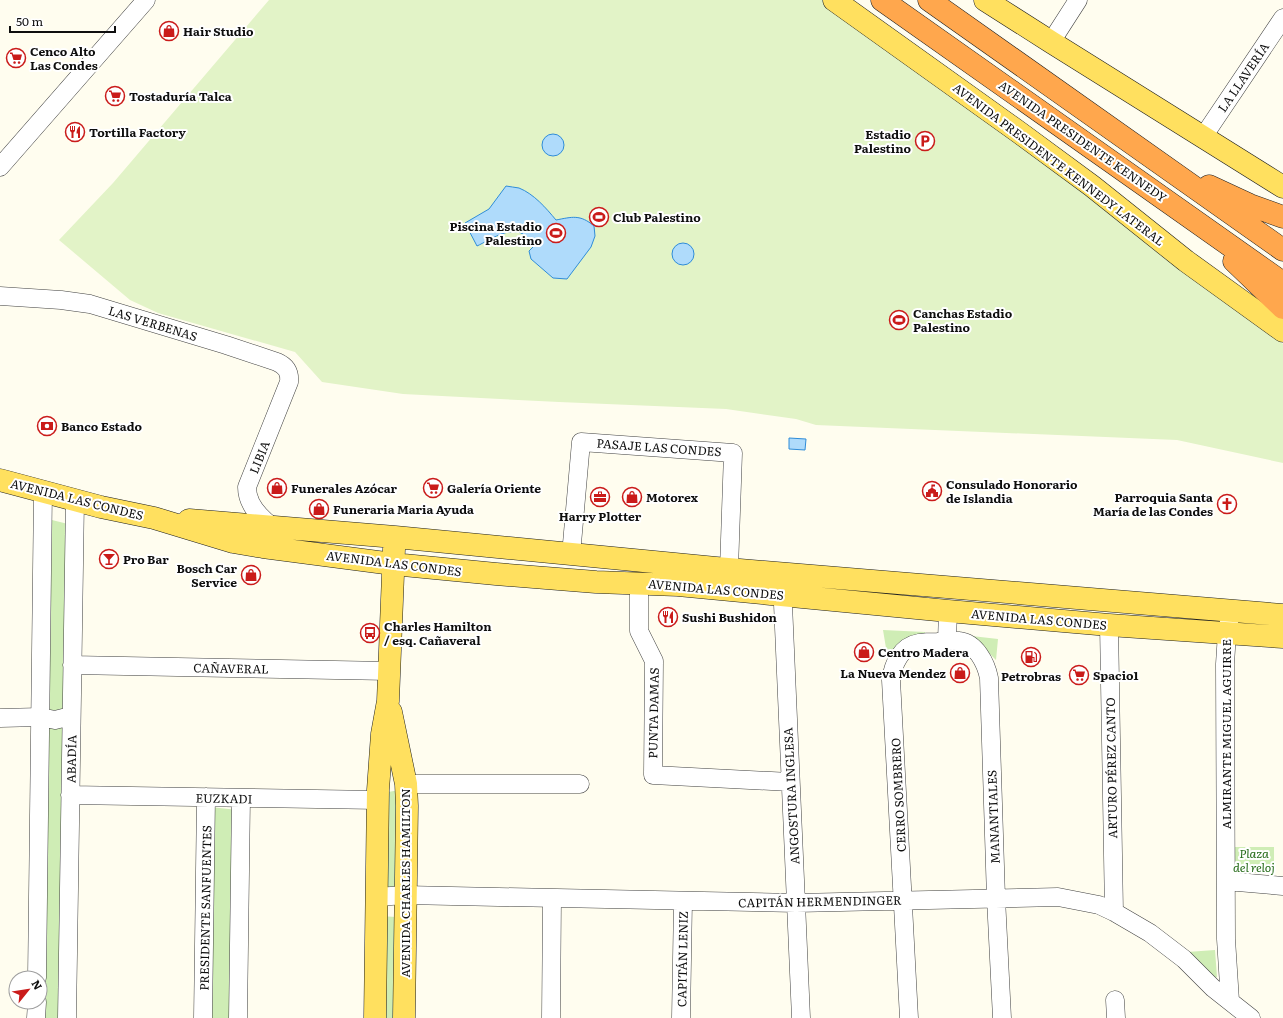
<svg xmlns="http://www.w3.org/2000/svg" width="1283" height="1018" font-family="Literata,serif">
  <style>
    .green { fill: #cfedb5 }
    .pitch { fill: #e2f3c7 }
    .water { fill: #afdbfb; stroke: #2f8cd8 }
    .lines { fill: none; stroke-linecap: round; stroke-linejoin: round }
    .minor-casing { stroke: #414141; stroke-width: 19 }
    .major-casing { stroke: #1f1f1f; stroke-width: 23 }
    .highway-casing { stroke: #1f1f1f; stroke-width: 23 }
    .minor { stroke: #fff; stroke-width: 18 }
    .major { stroke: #ffe05f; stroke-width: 22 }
    .highway { stroke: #ffa74d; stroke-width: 22 }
    .labels { text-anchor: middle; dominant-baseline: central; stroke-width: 4; stroke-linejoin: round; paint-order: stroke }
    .poi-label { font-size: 12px; font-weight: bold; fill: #0e0e0e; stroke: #fff; text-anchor: start }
    .street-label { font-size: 12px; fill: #0e0e0e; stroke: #fff }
    .park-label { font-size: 12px; font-style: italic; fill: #256b18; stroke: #fff }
  </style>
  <rect width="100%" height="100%" fill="#fffdef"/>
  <path class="green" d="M52,520L68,524L61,1018H45Z
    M883,630L925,632V635L889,666Z
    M963,635L998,639L996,660L982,646Z
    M399,790L396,892L382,891L383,793Z
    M210,807L238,810L235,1018H207Z
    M1233,847H1274V873H1234Z
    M380,916L396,917L394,1018H379Z
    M1215,950L1217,977L1211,979L1187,952Z"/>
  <path class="pitch" d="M269,0H823L966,101L1283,344V463L1177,440L816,425L796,419L726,409L559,402L403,394L322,382L295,352L158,313L130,300L59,240L113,183Z"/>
  <path class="water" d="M542 145a11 11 0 1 1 22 0a11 11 0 1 1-22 0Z
    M506,186C510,187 515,187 519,188C534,194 546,208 556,220C572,217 580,214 594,226L595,236L591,247L567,279L553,278L531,259L529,251L534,246C530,243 527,237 523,234C509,226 490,240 477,246L465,223L489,209Z
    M672 254a11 11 0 1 1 22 0a11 11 0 1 1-22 0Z
    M789,438L806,439L805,450L789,449Z"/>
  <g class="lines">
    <defs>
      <path id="minor" d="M1051,42L1078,0
        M1203,137L1283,18
        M0,167L146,0
        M0,296L61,300L90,304L226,345L277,362C286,366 290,372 289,382L247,487C247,504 259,517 273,527
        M571,555L581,442L733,453L729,569
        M782,581L801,1018
        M639,583V631L654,661L653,775L790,782
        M1109,625L1114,912
        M947,641L948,611
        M72,665L389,671
        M0,718L40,717L55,720L71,716
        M406,784H580
        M70,795L378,800
        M1226,881L1283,886
        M377,897L405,895L796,903L1058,897L1099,905L1114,912L1150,933L1184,959L1213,988L1251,1018
        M37,978L43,491
        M1115,1000L1116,1018
        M1230,1001L1226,939L1225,664L1227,633L1231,611
        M36,1018L37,1002
        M67,1018L75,500
        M203,1018L206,797
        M238,1018L241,798
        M551,1018L552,898
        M681,1018L683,901
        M909,1018L891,680C893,664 901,646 919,643C925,642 932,642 938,642C945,641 952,640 959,641C976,643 986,663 989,678L996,898L1002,1018"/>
      <path id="major" d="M834,0L1020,133L1092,186L1186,261L1283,331
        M985,0L1051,42L1283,187
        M0,480L101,507L154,518L233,542L263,547L393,564L496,574L596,582L678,585L948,611L1109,625L1283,637
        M189,520L395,537L716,568L1283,615
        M391,712L406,784L407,806L404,1018
        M375,1018L378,790L382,734L388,701L394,549"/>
      <path id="highway" d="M882,0L1283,283
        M929,0L1283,250
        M1209,186L1250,205L1283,217
        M1234,261L1283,308"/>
    </defs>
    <use href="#minor" class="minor-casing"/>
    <use href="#major" class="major-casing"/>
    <use href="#highway" class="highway-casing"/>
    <use href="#minor" class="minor"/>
    <use href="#major" class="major"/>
    <use href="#highway" class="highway"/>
  </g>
  <defs>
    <symbol id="shop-ring" viewBox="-11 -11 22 22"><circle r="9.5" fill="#fff" stroke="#ca1b1a" stroke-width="1.5"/><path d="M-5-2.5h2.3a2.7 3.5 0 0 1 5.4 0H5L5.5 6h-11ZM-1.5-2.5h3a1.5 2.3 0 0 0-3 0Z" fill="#ca1b1a"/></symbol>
    <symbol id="supermarket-ring" viewBox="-11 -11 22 22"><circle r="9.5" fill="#fff" stroke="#ca1b1a" stroke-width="1.5"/><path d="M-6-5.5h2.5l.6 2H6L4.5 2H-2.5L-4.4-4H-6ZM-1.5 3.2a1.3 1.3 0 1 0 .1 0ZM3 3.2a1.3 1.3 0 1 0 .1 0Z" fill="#ca1b1a"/></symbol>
    <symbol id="restaurant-ring" viewBox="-11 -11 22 22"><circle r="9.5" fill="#fff" stroke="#ca1b1a" stroke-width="1.5"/><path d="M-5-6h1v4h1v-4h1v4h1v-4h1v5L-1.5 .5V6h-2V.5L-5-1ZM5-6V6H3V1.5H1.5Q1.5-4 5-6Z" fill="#ca1b1a"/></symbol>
    <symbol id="parking-ring" viewBox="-11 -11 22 22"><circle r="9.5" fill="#fff" stroke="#ca1b1a" stroke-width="1.5"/><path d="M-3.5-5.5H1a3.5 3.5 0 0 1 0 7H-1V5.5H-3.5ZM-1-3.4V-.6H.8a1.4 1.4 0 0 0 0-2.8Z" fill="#ca1b1a"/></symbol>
    <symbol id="stadium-ring" viewBox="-11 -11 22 22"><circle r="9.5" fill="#fff" stroke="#ca1b1a" stroke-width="1.5"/><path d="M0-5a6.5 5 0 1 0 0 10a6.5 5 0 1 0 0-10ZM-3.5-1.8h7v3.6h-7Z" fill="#ca1b1a"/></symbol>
    <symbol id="bank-ring" viewBox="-11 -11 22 22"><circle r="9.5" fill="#fff" stroke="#ca1b1a" stroke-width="1.5"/><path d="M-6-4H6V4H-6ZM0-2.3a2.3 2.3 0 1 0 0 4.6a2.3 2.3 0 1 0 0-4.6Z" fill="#ca1b1a"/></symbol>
    <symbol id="civic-ring" viewBox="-11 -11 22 22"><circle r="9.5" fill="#fff" stroke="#ca1b1a" stroke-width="1.5"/><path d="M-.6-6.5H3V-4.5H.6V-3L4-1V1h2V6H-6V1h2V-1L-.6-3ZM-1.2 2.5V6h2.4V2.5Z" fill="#ca1b1a"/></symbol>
    <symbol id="office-ring" viewBox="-11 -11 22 22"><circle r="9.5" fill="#fff" stroke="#ca1b1a" stroke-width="1.5"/><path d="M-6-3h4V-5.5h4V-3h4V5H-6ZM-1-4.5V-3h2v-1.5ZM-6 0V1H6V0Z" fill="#ca1b1a"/></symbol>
    <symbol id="church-ring" viewBox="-11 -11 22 22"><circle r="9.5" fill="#fff" stroke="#ca1b1a" stroke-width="1.5"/><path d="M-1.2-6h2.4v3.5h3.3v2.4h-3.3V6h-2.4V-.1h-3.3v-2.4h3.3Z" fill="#ca1b1a"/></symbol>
    <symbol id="bar-ring" viewBox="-11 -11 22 22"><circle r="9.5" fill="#fff" stroke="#ca1b1a" stroke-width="1.5"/><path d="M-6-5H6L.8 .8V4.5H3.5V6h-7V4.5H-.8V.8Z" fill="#ca1b1a"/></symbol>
    <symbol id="bus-ring" viewBox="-11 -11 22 22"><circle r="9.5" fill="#fff" stroke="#ca1b1a" stroke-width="1.5"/><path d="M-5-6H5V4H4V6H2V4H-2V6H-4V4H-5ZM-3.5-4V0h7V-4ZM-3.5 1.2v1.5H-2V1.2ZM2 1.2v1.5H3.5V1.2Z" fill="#ca1b1a"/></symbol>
    <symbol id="fuel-ring" viewBox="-11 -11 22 22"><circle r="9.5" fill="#fff" stroke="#ca1b1a" stroke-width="1.5"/><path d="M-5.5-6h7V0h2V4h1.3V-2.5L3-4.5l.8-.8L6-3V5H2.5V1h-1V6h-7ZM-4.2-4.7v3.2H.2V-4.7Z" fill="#ca1b1a"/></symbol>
  </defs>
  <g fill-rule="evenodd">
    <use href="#shop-ring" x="158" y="20" width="22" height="22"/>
    <use href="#supermarket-ring" x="5" y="47" width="22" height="22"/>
    <use href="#supermarket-ring" x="104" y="85" width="22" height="22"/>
    <use href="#restaurant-ring" x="64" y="121" width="22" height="22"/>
    <use href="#parking-ring" x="914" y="130" width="22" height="22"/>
    <use href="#stadium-ring" x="588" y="206" width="22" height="22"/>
    <use href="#stadium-ring" x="545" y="222" width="22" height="22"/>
    <use href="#stadium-ring" x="888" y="309" width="22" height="22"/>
    <use href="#bank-ring" x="36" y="415" width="22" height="22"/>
    <use href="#shop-ring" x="266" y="477" width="22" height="22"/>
    <use href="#supermarket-ring" x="422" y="477" width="22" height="22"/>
    <use href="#civic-ring" x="921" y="480" width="22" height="22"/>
    <use href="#office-ring" x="589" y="486" width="22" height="22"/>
    <use href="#shop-ring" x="621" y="486" width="22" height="22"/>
    <use href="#church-ring" x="1216" y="493" width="22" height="22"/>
    <use href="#shop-ring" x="308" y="498" width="22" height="22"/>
    <use href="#bar-ring" x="98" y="548" width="22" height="22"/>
    <use href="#shop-ring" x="240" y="564" width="22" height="22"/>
    <use href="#restaurant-ring" x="657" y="606" width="22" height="22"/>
    <use href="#bus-ring" x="359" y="622" width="22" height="22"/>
    <use href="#shop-ring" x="853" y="641" width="22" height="22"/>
    <use href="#fuel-ring" x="1020" y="646" width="22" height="22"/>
    <use href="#shop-ring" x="949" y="662" width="22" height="22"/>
    <use href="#supermarket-ring" x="1068" y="664" width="22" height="22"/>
  </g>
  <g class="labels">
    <g class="poi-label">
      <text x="183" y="31">Hair Studio</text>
      <text x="30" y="51">Cenco Alto<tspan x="30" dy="14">Las Condes</tspan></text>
      <text x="129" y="96">Tostaduría Talca</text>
      <text x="89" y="132">Tortilla Factory</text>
      <text x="911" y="134" text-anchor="end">Estadio<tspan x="911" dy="14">Palestino</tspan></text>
      <text x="613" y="217">Club Palestino</text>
      <text x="542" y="226" text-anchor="end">Piscina Estadio<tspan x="542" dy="14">Palestino</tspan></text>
      <text x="913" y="313">Canchas Estadio<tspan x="913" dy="14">Palestino</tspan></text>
      <text x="61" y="426">Banco Estado</text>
      <text x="946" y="484">Consulado Honorario<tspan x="946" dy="14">de Islandia</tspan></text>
      <text x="291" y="488">Funerales Azócar</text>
      <text x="447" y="488">Galería Oriente</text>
      <text x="646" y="497">Motorex</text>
      <text x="1213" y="497" text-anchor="end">Parroquia Santa<tspan x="1213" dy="14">María de las Condes</tspan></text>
      <text x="333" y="509">Funeraria Maria Ayuda</text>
      <text x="600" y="516" text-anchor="middle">Harry Plotter</text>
      <text x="123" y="559">Pro Bar</text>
      <text x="237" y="568" text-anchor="end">Bosch Car<tspan x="237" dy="14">Service</tspan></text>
      <text x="682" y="617">Sushi Bushidon</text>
      <text x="384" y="626">Charles Hamilton<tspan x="384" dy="14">/ esq. Cañaveral</tspan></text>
      <text x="878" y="652">Centro Madera</text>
      <text x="946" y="673" text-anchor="end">La Nueva Mendez</text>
      <text x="1093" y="675">Spacio1</text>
      <text x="1031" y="676" text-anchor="middle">Petrobras</text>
    </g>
    <g class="street-label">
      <text transform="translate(1243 77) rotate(-56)">LA LLAVERÍA</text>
      <text transform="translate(1083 141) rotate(35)">AVENIDA PRESIDENTE KENNEDY</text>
      <text transform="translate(1059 164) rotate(37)">AVENIDA PRESIDENTE KENNEDY LATERAL</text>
      <text transform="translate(153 323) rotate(17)">LAS VERBENAS</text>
      <text transform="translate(659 447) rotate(4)">PASAJE LAS CONDES</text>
      <text transform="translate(259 457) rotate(-68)">LIBIA</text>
      <text transform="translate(77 499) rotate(14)">AVENIDA LAS CONDES</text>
      <text transform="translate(394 563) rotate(7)">AVENIDA LAS CONDES</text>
      <text transform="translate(716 589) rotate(5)">AVENIDA LAS CONDES</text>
      <text transform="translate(1039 619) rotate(5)">AVENIDA LAS CONDES</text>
      <text transform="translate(231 668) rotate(1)">CAÑAVERAL</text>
      <text transform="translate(653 713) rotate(-89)">PUNTA DAMAS</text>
      <text transform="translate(1226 734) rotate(-90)">ALMIRANTE MIGUEL AGUIRRE</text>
      <text transform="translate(71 759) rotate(-89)">ABADÍA</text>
      <text transform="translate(1111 768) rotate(-91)">ARTURO PÉREZ CANTO</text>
      <text transform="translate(898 795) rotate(-93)">CERRO SOMBRERO</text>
      <text transform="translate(791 796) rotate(-93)">ANGOSTURA INGLESA</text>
      <text transform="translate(224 798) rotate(1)">EUZKADI</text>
      <text transform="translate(993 817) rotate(-92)">MANANTIALES</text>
      <text transform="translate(405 883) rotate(-90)">AVENIDA CHARLES HAMILTON</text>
      <text transform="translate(820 901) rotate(-1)">CAPITÁN HERMENDINGER</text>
      <text transform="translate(205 908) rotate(-89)">PRESIDENTE SANFUENTES</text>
      <text transform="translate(682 959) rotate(-89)">CAPITÁN LENIZ</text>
    </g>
    <g class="park-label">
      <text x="1254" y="853">Plaza<tspan x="1254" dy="14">del reloj</tspan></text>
    </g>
  </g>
  <g transform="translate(28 990) rotate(60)"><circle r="19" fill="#ffffff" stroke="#9f9f9f"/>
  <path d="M0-3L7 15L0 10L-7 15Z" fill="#ca1b1a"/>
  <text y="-6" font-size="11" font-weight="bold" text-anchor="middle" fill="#0e0e0e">N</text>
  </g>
  <path d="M10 26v6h105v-6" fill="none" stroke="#0e0e0e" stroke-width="2"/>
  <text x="16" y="26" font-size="12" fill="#0e0e0e" stroke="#ffffff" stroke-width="3" paint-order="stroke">50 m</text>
</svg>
